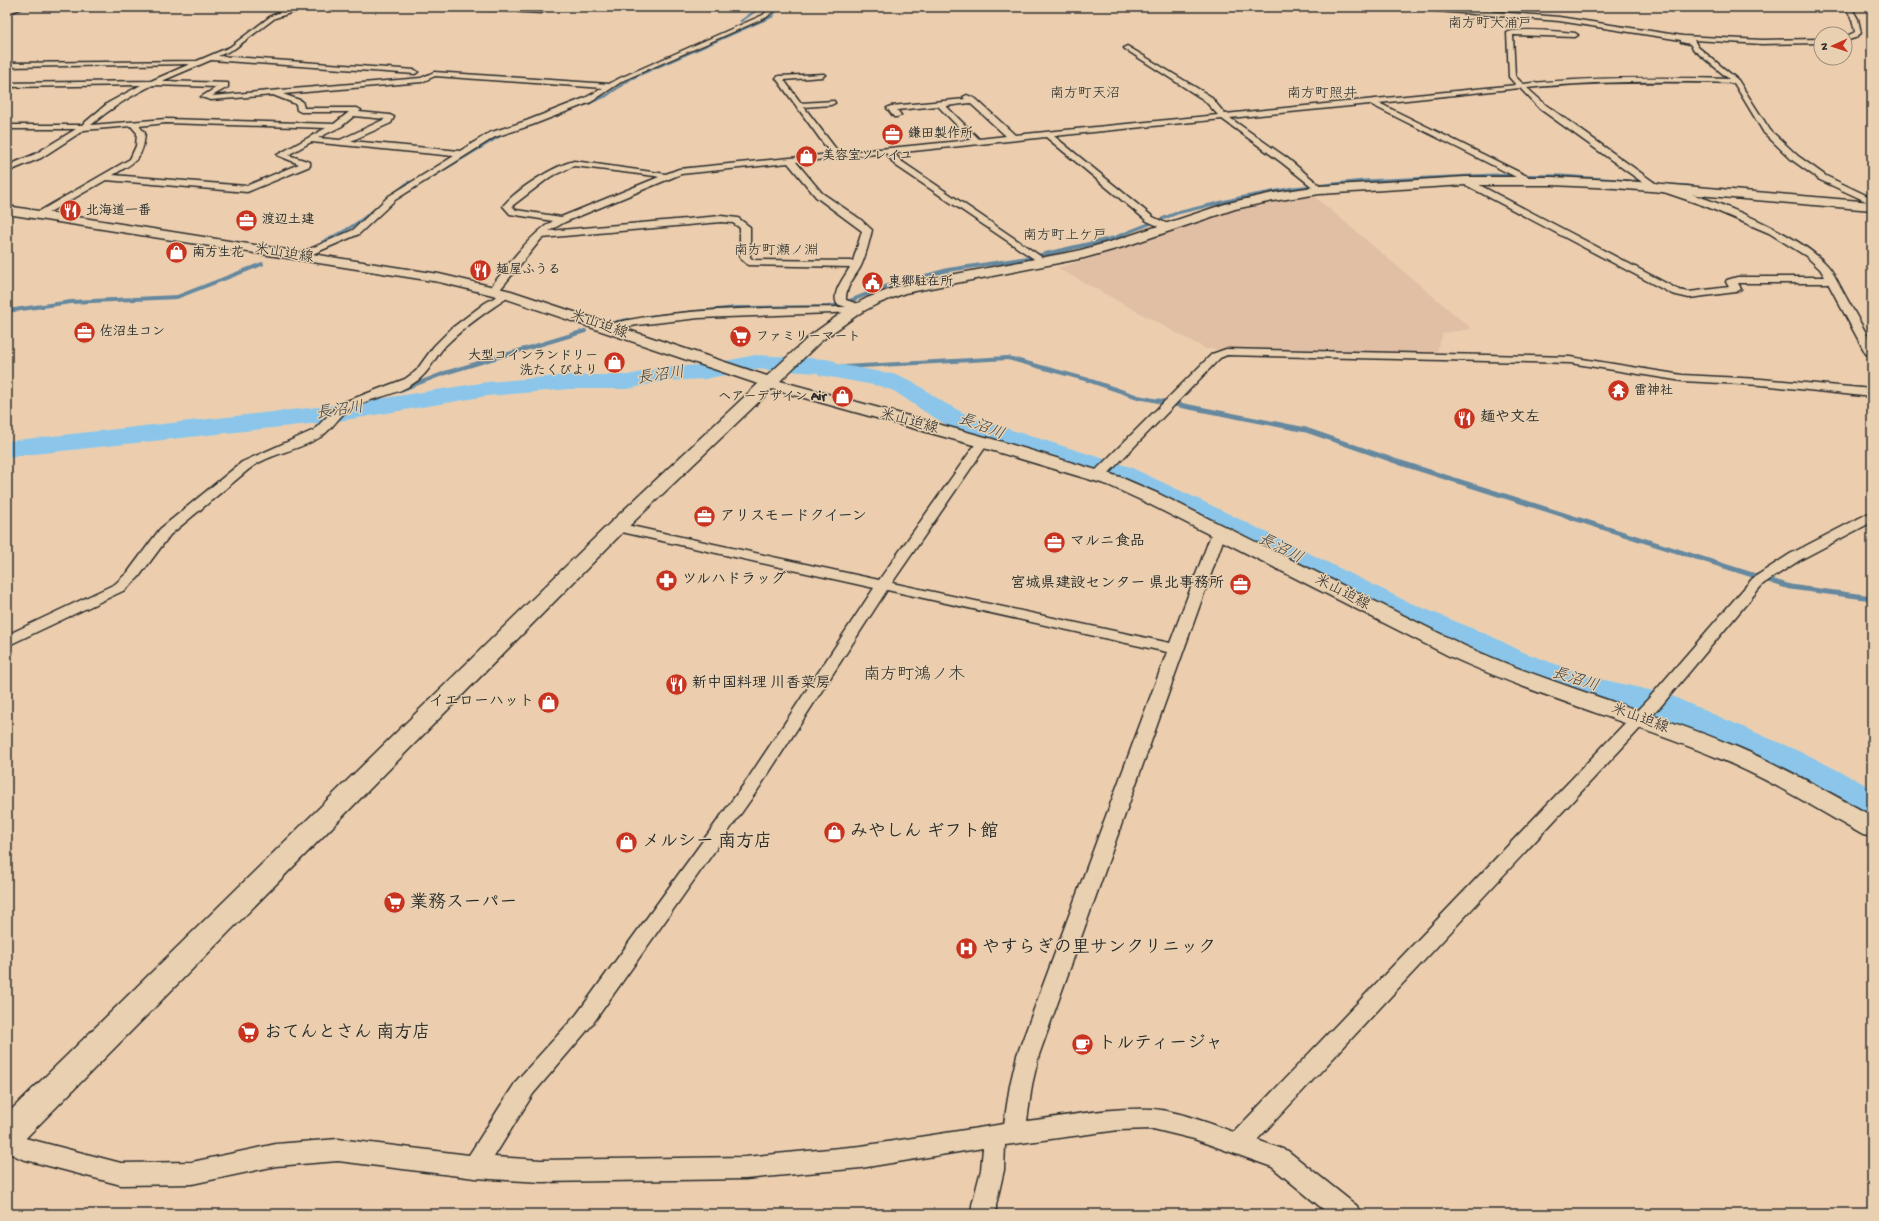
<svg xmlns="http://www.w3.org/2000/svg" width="1879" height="1221" font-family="'Gochi Hand','Klee One',sans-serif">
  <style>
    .built { fill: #e0bfa5 }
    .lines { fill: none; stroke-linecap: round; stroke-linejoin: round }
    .stream-far3 { stroke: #65889e; stroke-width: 2.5 }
    .stream-far2 { stroke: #65889e; stroke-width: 3 }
    .stream-far1 { stroke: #65889e; stroke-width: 4 }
    .stream { stroke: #65889e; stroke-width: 5 }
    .river { fill: #8bc6ea; fill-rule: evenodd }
    .street-casing { stroke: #2b2b2b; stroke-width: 3 }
    .secondary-casing { stroke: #2b2b2b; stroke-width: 3 }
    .street { fill: #e8d0b0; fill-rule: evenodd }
    .secondary { fill: #e8d0b0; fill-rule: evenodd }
    .labels { text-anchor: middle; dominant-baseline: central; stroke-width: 3; stroke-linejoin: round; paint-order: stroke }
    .far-poi-label { font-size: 13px; font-weight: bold; fill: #2b2b2b; stroke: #e8d0b0; text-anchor: start }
    .far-quarter-label { font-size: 14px; fill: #2b2b2b; stroke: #e8d0b0 }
    .street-label { font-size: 15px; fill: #2b2b2b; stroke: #e8d0b0 }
    .poi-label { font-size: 15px; font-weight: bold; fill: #2b2b2b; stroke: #e8d0b0; text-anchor: start }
    .water-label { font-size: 16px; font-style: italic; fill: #394248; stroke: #e8d0b0 }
    .quarter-label { font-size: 17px; fill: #2b2b2b; stroke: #e8d0b0 }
    .near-poi-label { font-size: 18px; font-weight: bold; fill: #2b2b2b; stroke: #e8d0b0; text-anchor: start }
  </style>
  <rect width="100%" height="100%" fill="#ecceaf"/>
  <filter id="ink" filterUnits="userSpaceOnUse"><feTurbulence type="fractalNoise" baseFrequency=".025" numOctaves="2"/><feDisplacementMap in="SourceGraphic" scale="8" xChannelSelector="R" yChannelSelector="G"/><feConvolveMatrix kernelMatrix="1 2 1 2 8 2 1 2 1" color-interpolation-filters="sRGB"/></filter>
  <g filter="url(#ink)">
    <path class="built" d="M1315,197L1472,329L1443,333L1436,354L1206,349L1057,268L1089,259L1211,215L1290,199Z"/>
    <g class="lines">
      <path class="stream-far3" d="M741,21L761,7
        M587,104L606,96L632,78L773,16L776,10L780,7"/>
      <path class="stream-far2" d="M573,108L590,103
        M423,182L503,134
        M1671,185L1690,186
        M337,235C363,222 385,200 409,182
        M1121,235L1177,213L1239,198L1293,188L1364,181L1493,175L1563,176L1644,182"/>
      <path class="stream-far1" d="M323,242L339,234
        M7,311L71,302L177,297L262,264
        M648,317L736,308L828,307L839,305L885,287L948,270L1028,258L1115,238L1124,234
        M617,322L628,320
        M826,366L844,367L1008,358L1085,379L1138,397L1164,402
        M398,391L445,373L585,331
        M369,402L381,397"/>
      <path class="stream" d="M1159,401L1306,430L1401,463L1790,587L1872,598
        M346,412L372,401"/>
      <path class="river" d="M755,355L826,359L835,361L837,364L893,374L912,381L943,402L973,418L1130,467L1215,507L1406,601L1491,636L1523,652L1587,676L1667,694L1812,757L1872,788V819L1858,815L1786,775L1645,711L1571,694L1544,686L1499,668L1467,650L1384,615L1195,519L1110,479L955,430L925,412L894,391L879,386L819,375L818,373L755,369L705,379L664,381L628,389H570L487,396L346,420L7,457V441L346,404L487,382L570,375H628L664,367L705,365Z"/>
      <defs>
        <path id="street" d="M16,7H25L7,14V10Z
          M298,7H309L275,18L234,49L218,56L415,70L418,72L415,74L211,60L162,81L228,83V87L212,96L421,78L434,72L609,84L620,78L763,15L771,7H777L767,17L624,80L591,102L532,125L495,137L395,200L359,234L301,259L298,258L296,256L298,254L353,230L389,196L454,156L311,142L288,155L310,162V166L247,192L106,180L41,217L38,216L36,214L38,212L130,159L136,146L137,133L131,126L84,130L41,158L7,172V166L35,154L76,129H7V125H82L108,103L141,85L7,87V83L151,81L190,64L7,67V63L197,61L230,47L271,16L285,10ZM435,76L603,88L585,98L526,121L489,133L460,151L351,141L391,123L394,117L390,115L359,112L361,110L357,108H304L302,101L283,94L422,82ZM153,85L217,87L201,97L211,100L273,95L296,104L297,110L301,112H349L334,124L166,119L91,125C110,109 130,96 153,85ZM354,116L385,119L340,140L318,138L342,126ZM166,123L326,128L277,155L299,164L246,186L113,175C135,162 143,160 145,133L139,126Z
          M469,7L541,9L544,11L541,13L472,9Z
          M1410,7H1435L1559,17L1683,36L1762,40L1821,39V43L1762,44L1694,40L1698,47L1738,80L1770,130L1798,156L1826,176L1872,198V204L1820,180L1792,160L1764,133L1734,83C1665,81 1596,81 1527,88L1546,105L1655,183C1702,195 1794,229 1827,265C1833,271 1837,281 1841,288C1851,307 1862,325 1872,344V357L1866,354L1828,283H1738L1741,289L1736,292L1689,298L1672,294L1462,183V179H1468L1679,290L1689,292L1729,287L1726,282L1727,280L1737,277H1825L1820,269L1806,256L1769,233L1705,206L1649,187L1540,109L1520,88L1379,103L1531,178L1532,180L1528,183L1370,104L1230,118L1287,158L1323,188L1324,190L1320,193L1281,162L1222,119L1054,136L1153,217L1170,225L1172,227L1167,230L1147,221L1046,137L894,153L901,161L1046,260L1048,262L1046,264L1043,265L895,165L886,153L796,162L822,193L860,219L872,230C869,242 866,255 861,266C855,277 845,287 846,300L861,305L862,307L859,312L699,318L637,325L606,331L602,330L601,328C605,323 617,323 623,321C697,307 772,308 846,307L837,304C831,292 845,277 850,267L748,265L740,258V228L733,223L721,222L542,238L498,292L494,293L489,290C505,268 529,235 553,221L510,214L503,206C516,190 553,166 574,161L666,174L679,169L831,154L776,78L779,76L824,74L825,75L822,77L784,80L801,103L834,101L835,103L831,105L804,107L839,153L971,140L938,106L897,110L901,115L897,117H894L887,108L891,106L965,99L963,97L967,95L976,99L1015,135L1218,115L1204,100L1125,49L1124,48L1127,46L1210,96L1225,114L1516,85L1509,77L1507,33C1516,27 1562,32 1575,33L1578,35L1575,37L1513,35L1515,76L1523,84C1592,77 1660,77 1729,79L1693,49L1690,44L1681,42V40L1559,21L1413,9ZM970,103L1006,136L979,139L946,106ZM788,163L816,197L862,231L853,261L753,260L750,257V227L738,218L721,216L549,231L565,222L681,174ZM574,166L655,176L659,177L561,217L516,210L512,206L550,177Z
          M1845,7H1851L1858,19L1861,33L1855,38L1845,41V37L1855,32L1852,19Z
          M506,291L510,292L511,294L510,296C487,311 464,327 445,346C434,358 429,374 414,383C397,395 374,397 355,406C340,412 335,427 322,436C299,451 269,453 248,470L170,535L138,578L125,590L7,646V635L115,584L128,572L160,529L242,462L314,430L339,404L405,379L416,371L434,346L452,328L485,303Z
          M1226,349L1570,357L1682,375L1761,379L1872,389V397L1761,385L1682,381L1570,363L1227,355L1220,358L1103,479H1093L1092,476L1093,473L1212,354Z
          M983,438L987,439L989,442L892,583L1170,643L1212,532L1214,529H1224L1226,532L1039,1055L1032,1085L1027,1121C1068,1116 1111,1107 1152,1109C1175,1110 1211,1124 1234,1132L1649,698L1753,578L1790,554L1867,514L1872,513V522L1800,560L1763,584L1661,706L1257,1140L1288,1151L1357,1206L1360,1214H1329L1272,1167L1194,1139L1153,1129L1119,1130L1005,1145L1004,1170L996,1205V1214H972V1205L981,1170L983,1148L861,1168L745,1179L541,1182L475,1178L338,1161L276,1166L192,1184L121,1185L22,1159L7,1152V1130L25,1138L121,1163L192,1162L276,1144L338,1139L469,1155L517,1080L577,1014L747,780L874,588L617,531L612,530L610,527L612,524L617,523L879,580L979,439ZM887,590L1167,652L1017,1055L1010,1085L1004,1124L861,1146L745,1157L541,1160L494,1157L533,1094L591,1026L759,788Z"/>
        <path id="secondary" d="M1465,177H1552L1615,180L1872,202V210L1615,188L1552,185H1465L1320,194L1273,201L1235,209L1123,247L1084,258L905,293L877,304L860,313L821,341L780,381L989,438L1120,477L1159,494L1465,646C1553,686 1648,710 1737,747C1784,767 1828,792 1872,816V837L1863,835C1815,808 1769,779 1718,758C1630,722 1537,696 1449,656L1145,502L1108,485L977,446L772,389L624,531L18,1146L7,1151V1114L610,523L758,384L501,297L439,282L7,214V206L439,274L511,291L767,376L811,335L850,307L867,298L896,287L940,277L1077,251L1113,241L1228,203L1273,193L1320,186Z"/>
      </defs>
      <use href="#street" class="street-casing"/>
      <use href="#secondary" class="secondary-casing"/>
      <use href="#street" class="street"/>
      <use href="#secondary" class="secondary"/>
    </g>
  </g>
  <defs>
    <symbol id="office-disc" viewBox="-11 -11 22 22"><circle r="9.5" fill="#c8321e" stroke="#e8d0b0"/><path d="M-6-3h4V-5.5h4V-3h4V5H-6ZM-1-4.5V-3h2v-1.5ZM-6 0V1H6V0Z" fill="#fff"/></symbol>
    <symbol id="shop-disc" viewBox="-11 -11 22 22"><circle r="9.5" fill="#c8321e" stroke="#e8d0b0"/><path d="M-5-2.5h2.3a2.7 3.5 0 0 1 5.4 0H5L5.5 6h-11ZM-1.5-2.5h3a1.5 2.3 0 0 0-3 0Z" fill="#fff"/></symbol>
    <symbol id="restaurant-disc" viewBox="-11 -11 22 22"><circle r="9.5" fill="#c8321e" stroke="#e8d0b0"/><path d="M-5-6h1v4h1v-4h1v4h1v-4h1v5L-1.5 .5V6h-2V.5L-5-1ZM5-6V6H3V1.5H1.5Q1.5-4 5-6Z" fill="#fff"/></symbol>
    <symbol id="civic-disc" viewBox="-11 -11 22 22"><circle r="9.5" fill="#c8321e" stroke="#e8d0b0"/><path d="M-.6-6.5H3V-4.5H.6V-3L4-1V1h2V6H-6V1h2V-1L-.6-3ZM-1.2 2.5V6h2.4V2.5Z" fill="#fff"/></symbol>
    <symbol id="supermarket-disc" viewBox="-11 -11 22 22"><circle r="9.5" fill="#c8321e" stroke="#e8d0b0"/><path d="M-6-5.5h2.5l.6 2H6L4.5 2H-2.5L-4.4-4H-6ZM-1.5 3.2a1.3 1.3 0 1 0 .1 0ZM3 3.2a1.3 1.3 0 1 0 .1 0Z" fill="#fff"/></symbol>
    <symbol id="temple-disc" viewBox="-11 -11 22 22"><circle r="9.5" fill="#c8321e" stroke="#e8d0b0"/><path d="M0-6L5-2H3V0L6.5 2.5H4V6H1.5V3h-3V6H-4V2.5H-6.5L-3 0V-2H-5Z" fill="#fff"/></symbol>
    <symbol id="pharmacy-disc" viewBox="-11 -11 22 22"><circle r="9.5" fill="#c8321e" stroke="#e8d0b0"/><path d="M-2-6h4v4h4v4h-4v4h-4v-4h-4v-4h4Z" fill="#fff"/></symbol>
    <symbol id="hospital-disc" viewBox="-11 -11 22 22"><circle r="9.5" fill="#c8321e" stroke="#e8d0b0"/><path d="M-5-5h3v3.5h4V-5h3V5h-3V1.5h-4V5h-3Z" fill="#fff"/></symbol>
    <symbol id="cafe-disc" viewBox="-11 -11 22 22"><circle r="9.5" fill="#c8321e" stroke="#e8d0b0"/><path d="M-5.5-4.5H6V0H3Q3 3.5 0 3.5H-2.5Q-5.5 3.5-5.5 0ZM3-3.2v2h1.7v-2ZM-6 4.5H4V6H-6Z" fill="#fff"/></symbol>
  </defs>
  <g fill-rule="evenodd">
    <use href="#office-disc" x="880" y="122" width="25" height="25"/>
    <use href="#shop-disc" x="794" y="144" width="25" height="25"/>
    <use href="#restaurant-disc" x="58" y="198" width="25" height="25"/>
    <use href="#office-disc" x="234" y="208" width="25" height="25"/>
    <use href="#shop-disc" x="164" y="240" width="25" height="25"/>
    <use href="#restaurant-disc" x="468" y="258" width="25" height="25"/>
    <use href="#civic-disc" x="860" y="270" width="25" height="25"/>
    <use href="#office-disc" x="72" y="320" width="25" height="25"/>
    <use href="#supermarket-disc" x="728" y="324" width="25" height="25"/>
    <use href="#shop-disc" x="602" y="350" width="25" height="25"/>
    <use href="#temple-disc" x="1606" y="378" width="25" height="25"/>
    <use href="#shop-disc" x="830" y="384" width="25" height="25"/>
    <use href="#restaurant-disc" x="1452" y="406" width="25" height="25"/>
    <use href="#office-disc" x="692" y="504" width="25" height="25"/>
    <use href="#office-disc" x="1042" y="530" width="25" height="25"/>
    <use href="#pharmacy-disc" x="654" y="568" width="25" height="25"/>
    <use href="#office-disc" x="1228" y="572" width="25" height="25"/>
    <use href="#restaurant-disc" x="664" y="672" width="25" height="25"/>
    <use href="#shop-disc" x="536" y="690" width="25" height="25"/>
    <use href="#shop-disc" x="822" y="820" width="25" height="25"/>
    <use href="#shop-disc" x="614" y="830" width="25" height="25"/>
    <use href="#supermarket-disc" x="382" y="890" width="25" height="25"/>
    <use href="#hospital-disc" x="954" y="936" width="25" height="25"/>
    <use href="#supermarket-disc" x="236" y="1020" width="25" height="25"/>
    <use href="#cafe-disc" x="1070" y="1032" width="25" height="25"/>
  </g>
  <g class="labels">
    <g class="far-poi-label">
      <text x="908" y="134">鎌田製作所</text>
      <text x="822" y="156">美容室ソレイユ</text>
      <text x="86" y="211">北海道一番</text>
      <text x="262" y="220">渡辺土建</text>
      <text x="192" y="253">南方生花</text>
      <text x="496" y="270">麺屋ふうる</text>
      <text x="888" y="282">東郷駐在所</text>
      <text x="100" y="332">佐沼生コン</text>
      <text x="756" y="337">ファミリーマート</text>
      <text x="598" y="356" text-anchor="end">大型コインランドリー<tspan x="598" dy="15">洗たくびより</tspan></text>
      <text x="1634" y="391">雷神社</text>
      <text x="826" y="397" text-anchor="end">ヘアーデザイン Air</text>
    </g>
    <g class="far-quarter-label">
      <text x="1490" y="24">南方町大涌戸</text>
      <text x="1085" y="94">南方町天沼</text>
      <text x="1322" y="94">南方町照井</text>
      <text x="1065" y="236">南方町上ケ戸</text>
      <text x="776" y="251">南方町瀬ノ淵</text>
    </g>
    <g class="street-label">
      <text transform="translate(284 254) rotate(9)">米山迫線</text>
      <text transform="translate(599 325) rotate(19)">米山迫線</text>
      <text transform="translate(909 422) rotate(15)">米山迫線</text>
      <text transform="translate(1342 593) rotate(27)">米山迫線</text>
      <text transform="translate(1640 719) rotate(20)">米山迫線</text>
    </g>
    <g class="poi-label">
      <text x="1480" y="418">麺や文左</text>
      <text x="720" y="517">アリスモードクイーン</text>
      <text x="1070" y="542">マルニ食品</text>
      <text x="682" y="580">ツルハドラッグ</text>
      <text x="1224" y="584" text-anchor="end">宮城県建設センター 県北事務所</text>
      <text x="692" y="684">新中国料理 川香菜房</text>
      <text x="534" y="702" text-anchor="end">イエローハット</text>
    </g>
    <g class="water-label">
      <text transform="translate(661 377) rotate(-8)">長沼川</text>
      <text transform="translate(340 412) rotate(-8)">長沼川</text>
      <text transform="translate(981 428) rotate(21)">長沼川</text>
      <text transform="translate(1280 550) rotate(27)">長沼川</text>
      <text transform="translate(1575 681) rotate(17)">長沼川</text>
    </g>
    <g class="quarter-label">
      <text x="914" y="676">南方町鴻ノ木</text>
    </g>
    <g class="near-poi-label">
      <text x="850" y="832">みやしん ギフト館</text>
      <text x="642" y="842">メルシー 南方店</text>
      <text x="410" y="903">業務スーパー</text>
      <text x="982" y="948">やすらぎの里サンクリニック</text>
      <text x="264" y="1033">おてんとさん 南方店</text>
      <text x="1098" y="1044">トルティージャ</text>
    </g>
  </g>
  <rect width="1879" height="1221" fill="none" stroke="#e8d0b0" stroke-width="24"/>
  <rect x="12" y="12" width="1855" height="1197" fill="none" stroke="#2b2b2b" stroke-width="1.5" filter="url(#ink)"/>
  <g transform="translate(1833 46) rotate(267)"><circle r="19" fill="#e8d0b0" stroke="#9c8e7b"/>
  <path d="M0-3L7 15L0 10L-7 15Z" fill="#c8321e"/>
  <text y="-6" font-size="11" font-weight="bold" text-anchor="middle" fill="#2b2b2b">N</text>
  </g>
</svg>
